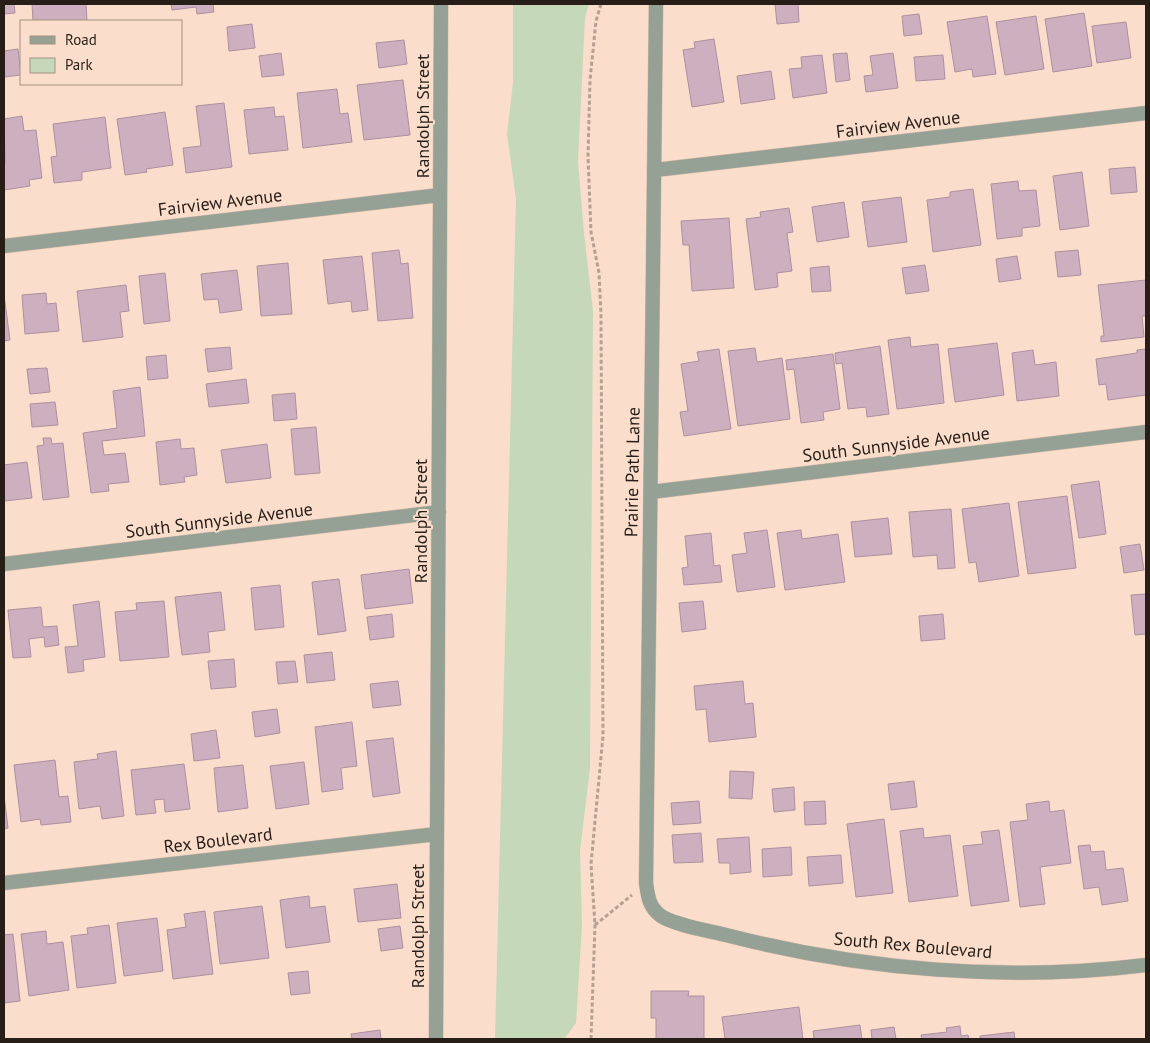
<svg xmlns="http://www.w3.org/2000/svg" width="1150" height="1043" font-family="'PT Sans',sans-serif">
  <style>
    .green { fill: #c5d8b8 }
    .building { fill: #ceafbf; stroke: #ad909f }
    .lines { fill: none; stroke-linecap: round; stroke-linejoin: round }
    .minor-casing { stroke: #d4bbab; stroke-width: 15 }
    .path { stroke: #b6a091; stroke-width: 3; stroke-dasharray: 4 2.5; stroke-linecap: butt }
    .minor { stroke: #94a194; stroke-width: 14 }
    .labels { text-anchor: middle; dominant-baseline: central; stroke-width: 4; stroke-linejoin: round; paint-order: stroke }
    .street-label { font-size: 18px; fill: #281e18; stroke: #fadecb }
  </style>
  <rect width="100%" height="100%" fill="#fadecb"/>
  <path class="green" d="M513,4H589L585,18L578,162L584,233L593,311L590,768L580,851L582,926L576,1023L564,1039H495L516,199L507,134L513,83Z"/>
  <path class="building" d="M4,4H14L15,13L4,14Z
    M32,4H86L87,21H33Z
    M171,4H213L214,12L197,14L196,7L172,10Z
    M775,4H798L799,22L777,24Z
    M1084,13L1092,66L1053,72L1045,19Z
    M919,14L922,34L904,36L902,16Z
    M987,16L996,74L973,77L972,69L955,72L947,22Z
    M1036,16L1044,69L1005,75L996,22Z
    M1126,22L1131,58L1097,63L1092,26Z
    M252,24L255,48L229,51L227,27Z
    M714,39L724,102L692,107L683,50L695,48L694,42Z
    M404,40L407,64L379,68L376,43Z
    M18,49L21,75L4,77V51Z
    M281,53L284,75L262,77L259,56Z
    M847,53L850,80L836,82L833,54Z
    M893,53L898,88L866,92L864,76L873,75L870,56Z
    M822,55L827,93L793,98L789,69L802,68L801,57Z
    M943,55L945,79L916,81L914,57Z
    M771,71L775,99L741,104L737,76Z
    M403,80L410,135L364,140L357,85Z
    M337,89L340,114L348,113L352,142L303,148L297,93Z
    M224,103L232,167L186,173L183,148L201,146L196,106Z
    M274,107L275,117L284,116L288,150L249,154L244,110Z
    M165,112L173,165L146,169L147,172L125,175L117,119Z
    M22,116L24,131L36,130L42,178L29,180L30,186L4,190V163H5L4,119Z
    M105,117L111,168L82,172V180L54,183L51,157L57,156L53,124Z
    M1135,167L1137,192L1111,194L1109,169Z
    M1082,172L1089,226L1060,230L1053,176Z
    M1018,181L1019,191L1036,190L1040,226L1022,228V236L997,239L991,184Z
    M973,189L981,245L933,252L927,200L950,197V192Z
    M901,197L907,242L868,247L862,202Z
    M844,202L849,237L817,242L812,207Z
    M789,208L793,232L787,233L792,271L777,273L778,287L755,290L746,219L761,217L760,212Z
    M729,218L734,288L692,291L689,245H683L681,221Z
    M399,250L401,264L408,263L413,318L378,321L372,253Z
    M1078,250L1081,275L1058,277L1055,252Z
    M362,256L368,310L352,312L351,301L328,304L323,260Z
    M1017,256L1021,279L999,282L996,259Z
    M288,263L292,314L261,316L257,266Z
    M925,265L929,291L906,294L902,268Z
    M829,266L831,291L812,292L810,268Z
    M237,270L242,310L220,313L218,299L204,300L201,274Z
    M165,273L170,321L144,324L139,276Z
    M1146,280V316H1142L1144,337L1101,342V336H1104L1098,285Z
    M126,285L129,311L120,312L123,337L83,342L77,291Z
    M46,293L47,304L56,303L59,331L25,334L22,295Z
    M4,295L10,340L4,341Z
    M910,337L911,347L938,344L944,403L897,409L888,340Z
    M997,343L1004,395L955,402L948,349Z
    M880,346L889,414L867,417L866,407L848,409L842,363L836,364L835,353Z
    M230,347L232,369L208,372L205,349Z
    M755,348L757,362L782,358L790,419L738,426L728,351Z
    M719,349L731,429L684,436L680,412L688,411L681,364L699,361L697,352Z
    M1146,349V395L1108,400L1106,384L1099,385L1096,359L1137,353V350Z
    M1033,350L1035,365L1056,362L1059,396L1017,401L1012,353Z
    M833,354L840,409L823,412L824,420L801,423L794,369L787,370L786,360Z
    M166,355L168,378L148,380L146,357Z
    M47,368L50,392L30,394L27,369Z
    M246,379L249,403L209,407L206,384Z
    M140,387L145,436L102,441L104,455L125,453L129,482L108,484L109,491L91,493L83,433L117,428L113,391Z
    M295,393L297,419L274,421L272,395Z
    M55,402L58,425L32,427L30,404Z
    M316,427L320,473L295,475L291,429Z
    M43,438H51L52,444L63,443L69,497L43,500L37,446L44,445Z
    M180,439L181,449L194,448L197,475L184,477L185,482L160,485L156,442Z
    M267,444L271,478L226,483L221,450Z
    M27,462L32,498L4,501V465Z
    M1099,481L1106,534L1079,538L1071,485Z
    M1067,496L1076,568L1028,574L1018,502Z
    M1009,503L1019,576L979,582L976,562L969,563L962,509Z
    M951,509L955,568L938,569L937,555L913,557L909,512Z
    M888,518L892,554L855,557L851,522Z
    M767,530L775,587L737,592L732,555L747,553L744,533Z
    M801,530L802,539L838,534L845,582L785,590L777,533Z
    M711,533L714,566L720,565L722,582L684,585L682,568L688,567L685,536Z
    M1140,544L1144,570L1124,573L1120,547Z
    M409,569L413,603L365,609L361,575Z
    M339,579L346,631L318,635L312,582Z
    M280,585L284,627L255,630L251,588Z
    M221,592L225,630L208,632L210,652L182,655L175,597Z
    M1146,594V634L1135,635L1131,595Z
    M99,601L105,657L83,660L84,671L68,673L65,647L78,646L73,605Z
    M164,601L169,657L120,661L115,612L137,610L136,603Z
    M703,601L706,629L682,632L679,603Z
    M41,607L43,627L57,626L59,645L45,647L44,637L29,639L31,657L13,658L8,610Z
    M392,614L394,637L370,640L367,617Z
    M943,614L945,639L921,641L919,616Z
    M332,652L335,680L307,683L304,655Z
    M234,659L236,687L211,689L208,661Z
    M295,661L298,682L278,684L276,662Z
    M398,681L401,705L373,708L370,684Z
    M743,681L745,704L753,703L756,737L709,742L706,709L696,710L694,686Z
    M277,709L280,733L255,737L252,712Z
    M352,722L357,766L341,768L343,789L322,792L315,727Z
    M216,730L220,758L194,761L191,734Z
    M393,738L400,793L373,797L366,741Z
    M116,751L124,816L102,819L100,806L79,809L74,762L98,759L97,754Z
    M55,760L59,797L68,796L71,822L41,825L40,819L21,822L14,765Z
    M304,762L309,804L276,809L270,766Z
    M184,764L190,809L165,812L164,799L154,800L156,813L136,815L131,770Z
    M243,765L248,808L218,812L214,768Z
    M730,771L754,772L752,799L729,798Z
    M914,781L917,807L891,810L888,784Z
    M794,787L795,810L774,812L772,789Z
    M4,796L8,828L4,829Z
    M699,801L701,823L673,825L671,803Z
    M825,801L826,824L805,825L804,802Z
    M1049,801L1050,812L1064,810L1071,863L1040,867L1045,904L1020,907L1010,822L1028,820L1026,804Z
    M884,819L893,893L856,897L847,824Z
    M923,828L924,838L950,835L958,896L909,902L900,831Z
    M999,830L1009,901L971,906L963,846L983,844L981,832Z
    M701,833L703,862L674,863L672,835Z
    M749,837L751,872L730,874V863H719L717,839Z
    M1090,845L1091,852L1104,851L1106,870L1123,868L1128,901L1102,905L1099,887L1084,889L1078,846Z
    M791,847L792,875L763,877L762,849Z
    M841,855L843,883L809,886L807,857Z
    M397,884L401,918L358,922L354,889Z
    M309,896L310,908L325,906L330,942L286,948L280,900Z
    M262,906L269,958L220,964L214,912Z
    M205,911L213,974L173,979L167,930L186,927L184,914Z
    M157,918L163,971L124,976L117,923Z
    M109,925L116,983L77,988L71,936L88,934L87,928Z
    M400,926L403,948L381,951L378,929Z
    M46,931L47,944L63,942L69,990L29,996L21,934Z
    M13,934L20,1001L4,1003V935Z
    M308,971L310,993L291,995L288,973Z
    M651,991H689L688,996H704V1039H656V1018H651Z
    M799,1007L803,1039H725L722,1017Z
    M860,1025L862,1039H814L813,1031Z
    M960,1026L961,1036L968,1035L969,1039H922L921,1035L947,1032L946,1028Z
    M894,1027L896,1039H872L871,1030Z
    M380,1030L381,1039H352L351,1034Z
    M1014,1032L1015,1039H980V1036Z"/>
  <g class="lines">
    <defs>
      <path id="minor" d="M656,4L646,883C648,897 649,907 661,916C677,926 711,931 730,936C863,970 1010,982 1146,965
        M655,170L1146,113
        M4,246L440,195
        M651,492L1146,432
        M4,564L439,512
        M4,883L437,834
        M436,1039L441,4"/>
    </defs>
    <use href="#minor" class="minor-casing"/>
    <path class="path" d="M595,925L632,895
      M591,1039L595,925L591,864L603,736L601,315L599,273L591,232L588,157L590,80L596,21L601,4"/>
    <use href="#minor" class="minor"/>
  </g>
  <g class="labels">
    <g class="street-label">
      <text transform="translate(422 116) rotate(-90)">Randolph Street</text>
      <text transform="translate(898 124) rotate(-7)">Fairview Avenue</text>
      <text transform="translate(220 202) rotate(-7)">Fairview Avenue</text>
      <text transform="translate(896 444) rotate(-7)">South Sunnyside Avenue</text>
      <text transform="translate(632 472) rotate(-89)">Prairie Path Lane</text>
      <text transform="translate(219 520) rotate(-7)">South Sunnyside Avenue</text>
      <text transform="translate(420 521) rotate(-90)">Randolph Street</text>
      <text transform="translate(218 840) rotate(-7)">Rex Boulevard</text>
      <text transform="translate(417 926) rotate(-90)">Randolph Street</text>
      <text transform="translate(913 945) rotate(5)">South Rex Boulevard</text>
    </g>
  </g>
  <rect width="1150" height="1043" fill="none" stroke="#281e18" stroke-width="10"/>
  <rect x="20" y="20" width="162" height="65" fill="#fadecb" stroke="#a69183"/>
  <rect x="30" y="36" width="25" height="8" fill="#94a194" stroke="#a69183"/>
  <text x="65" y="45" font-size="15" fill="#281e18">Road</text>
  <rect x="30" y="58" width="25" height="15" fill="#c5d8b8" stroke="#a69183"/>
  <text x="65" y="70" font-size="15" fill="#281e18">Park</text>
</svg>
